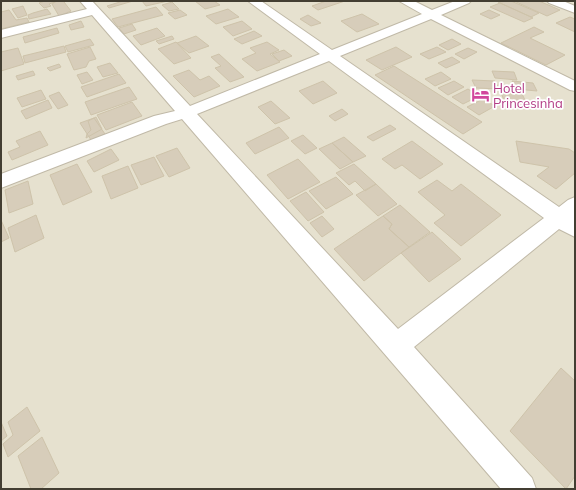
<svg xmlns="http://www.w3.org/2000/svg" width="576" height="490" font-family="Mulish,sans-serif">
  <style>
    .residential { fill: #e6e1cf }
    .building { fill: #d7cdba; stroke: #cec3aa }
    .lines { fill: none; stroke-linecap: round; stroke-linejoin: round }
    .minor-casing { stroke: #c0b9a7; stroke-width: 2 }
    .minor { fill: #fff; fill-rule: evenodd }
    .labels { text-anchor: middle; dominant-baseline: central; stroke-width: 3.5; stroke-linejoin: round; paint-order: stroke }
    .far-hotel-label { font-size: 13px; fill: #b23c85; stroke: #fff; text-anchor: start }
  </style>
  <rect width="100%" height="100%" fill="#f2eee1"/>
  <path class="residential" d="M1,1H575V489H1Z"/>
  <path class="building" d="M45,1H55V2L49,4L51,6L44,8L39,3Z
    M57,1H67L64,2L71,11L59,16L52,4Z
    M123,1H133L109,8L107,6Z
    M142,1H168L146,6Z
    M195,1H214L220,5L205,9Z
    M326,1H345L318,10L312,6Z
    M511,1L539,13L531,17L498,2Z
    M514,1H539L560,10L547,16Z
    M172,2L179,9L169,11L162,5Z
    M500,3L531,17L533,18L524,22L490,7Z
    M23,6L27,15L18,18L12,9Z
    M156,7L163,15L118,27L112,19Z
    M47,9L51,14L29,19L28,15L33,13Z
    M228,9L239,17L216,24L206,16Z
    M9,10L16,20L27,18L29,22L1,29V12Z
    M180,10L187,15L175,19L168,13Z
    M489,10L500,15L491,19L480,14Z
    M362,14L379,24L357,32L341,21Z
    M308,15L321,23L311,26L300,19Z
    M570,17L575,19V32L556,23Z
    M81,21L84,27L71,30L69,25Z
    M242,21L252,29L233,36L223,27Z
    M132,24L136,30L124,34L119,28Z
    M534,27L544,32L530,38L565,55L546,65L501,43Z
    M57,28L59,33L25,43L23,37Z
    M157,28L165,36L141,45L133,36Z
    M254,31L262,36L242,44L234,39Z
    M172,36L174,39L159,44L156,41Z
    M196,36L209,46L189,53L177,43Z
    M90,39L94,45L68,52L65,46Z
    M452,39L461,44L448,50L439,45Z
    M176,42L191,58L174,64L158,49Z
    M267,42L279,50L270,54L280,62L257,71L242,59L256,53L250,48Z
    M64,46L66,52L25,63L23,56Z
    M90,47L96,59L89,61L86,67L74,70L67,54Z
    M396,47L412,57L382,70L366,60Z
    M437,47L446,52L429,59L420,54Z
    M18,48L24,64L1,71V52Z
    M468,48L477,52L464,59L455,54Z
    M284,50L292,56L279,61L272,54Z
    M219,54L244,77L230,82L215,68L221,66L211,57Z
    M452,57L460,62L446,68L438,63Z
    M110,63L118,73L103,77L97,67Z
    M59,64L61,67L50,71L47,68Z
    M394,66L482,122L463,134L375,75Z
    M189,70L200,80L209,76L220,86L194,97L173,76Z
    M33,71L35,75L18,80L16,76Z
    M492,71L514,72L517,80L495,78Z
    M87,72L93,80L82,84L77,75Z
    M441,72L451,79L435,86L425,79Z
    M119,74L126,83L87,97L81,87Z
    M472,80L495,81L499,89L476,88Z
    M323,81L337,93L313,104L299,91Z
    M454,81L464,87L448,95L438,88Z
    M512,81L533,83L537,91L516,89Z
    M129,87L137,99L91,115L85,102Z
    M468,89L479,96L463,104L452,97Z
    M41,90L46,99L22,107L17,98Z
    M59,92L68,105L58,109L49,96Z
    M501,93L522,94L526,102L504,100Z
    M483,99L495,106L479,115L467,107Z
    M48,100L52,108L26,119L21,111Z
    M271,101L290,118L275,124L258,107Z
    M132,102L142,116L106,130L97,115Z
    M342,109L348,114L335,121L329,116Z
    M96,117L102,129L86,138L87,134L91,130L88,121Z
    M94,118L105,134L91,140L80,123Z
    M390,125L396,129L373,141L367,137Z
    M279,127L289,138L255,154L246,143Z
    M40,131L48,145L12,160L8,152L20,147L16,141Z
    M303,135L317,148L305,154L291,141Z
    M344,137L366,156L353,162L332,143Z
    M412,141L443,164L420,179L402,165L395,169L382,159Z
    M516,141L569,149L575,153V173L556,189L537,176L549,167L520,162Z
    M332,143L353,162L340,169L319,149Z
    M177,148L190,168L169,177L156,156Z
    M111,149L119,160L94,172L87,161Z
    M154,157L164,176L141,185L131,165Z
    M298,159L320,182L288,199L267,175Z
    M77,164L92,192L63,205L50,175Z
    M354,164L376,184L365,191L355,181L349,185L336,173Z
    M128,166L138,188L111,199L102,176Z
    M336,177L353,194L326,209L309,191Z
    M437,180L452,191L461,184L501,215L461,246L434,223L445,215L418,192Z
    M28,181L33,204L9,213L5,190Z
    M376,184L397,204L378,216L356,195Z
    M306,192L324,212L308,221L290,201Z
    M400,205L430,232L409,247L389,229L392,224L383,216Z
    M36,215L44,238L15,252L8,228Z
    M322,216L334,229L322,237L310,223Z
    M383,216L392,224L389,229L409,247L364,281L334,249Z
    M1,220L9,238L1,242Z
    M432,232L461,259L429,282L401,253Z
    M561,368L575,381V476L566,489L510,431Z
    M27,407L40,431L8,457L3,444L13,435L8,422Z
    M1,422L7,436L1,441Z
    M42,437L59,473L41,489H31L18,456Z"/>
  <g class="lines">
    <defs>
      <path id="minor" d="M80,1H92L190,106L320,54L248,1H261L332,50L422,14L399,1H414L432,10L455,1H471L469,3L441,15L575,81V91L570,90L431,19L340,56L559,207L568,200L575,197V237L559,229L414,347L532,478L536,489H501L182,119L166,124L1,188V174L154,116L175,111L92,15L1,38V30L87,9ZM329,61L544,218L398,329L197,114Z
        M547,1H563L575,6V13L549,3Z"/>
    </defs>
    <use href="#minor" class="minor-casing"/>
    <use href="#minor" class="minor"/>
  </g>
  <defs>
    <symbol id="hotel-bare" viewBox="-9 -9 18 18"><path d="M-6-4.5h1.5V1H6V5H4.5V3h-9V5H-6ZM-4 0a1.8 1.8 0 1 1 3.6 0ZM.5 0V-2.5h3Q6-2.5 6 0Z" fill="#d1479c" stroke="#fff" stroke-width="2.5" paint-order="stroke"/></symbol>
  </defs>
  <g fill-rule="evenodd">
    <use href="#hotel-bare" x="468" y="82" width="25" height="25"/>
  </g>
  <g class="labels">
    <g class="far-hotel-label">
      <text x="493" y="88">Hotel<tspan x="493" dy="15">Princesinha</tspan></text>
    </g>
  </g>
  <rect width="576" height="490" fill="none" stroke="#433e32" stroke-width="4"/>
</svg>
